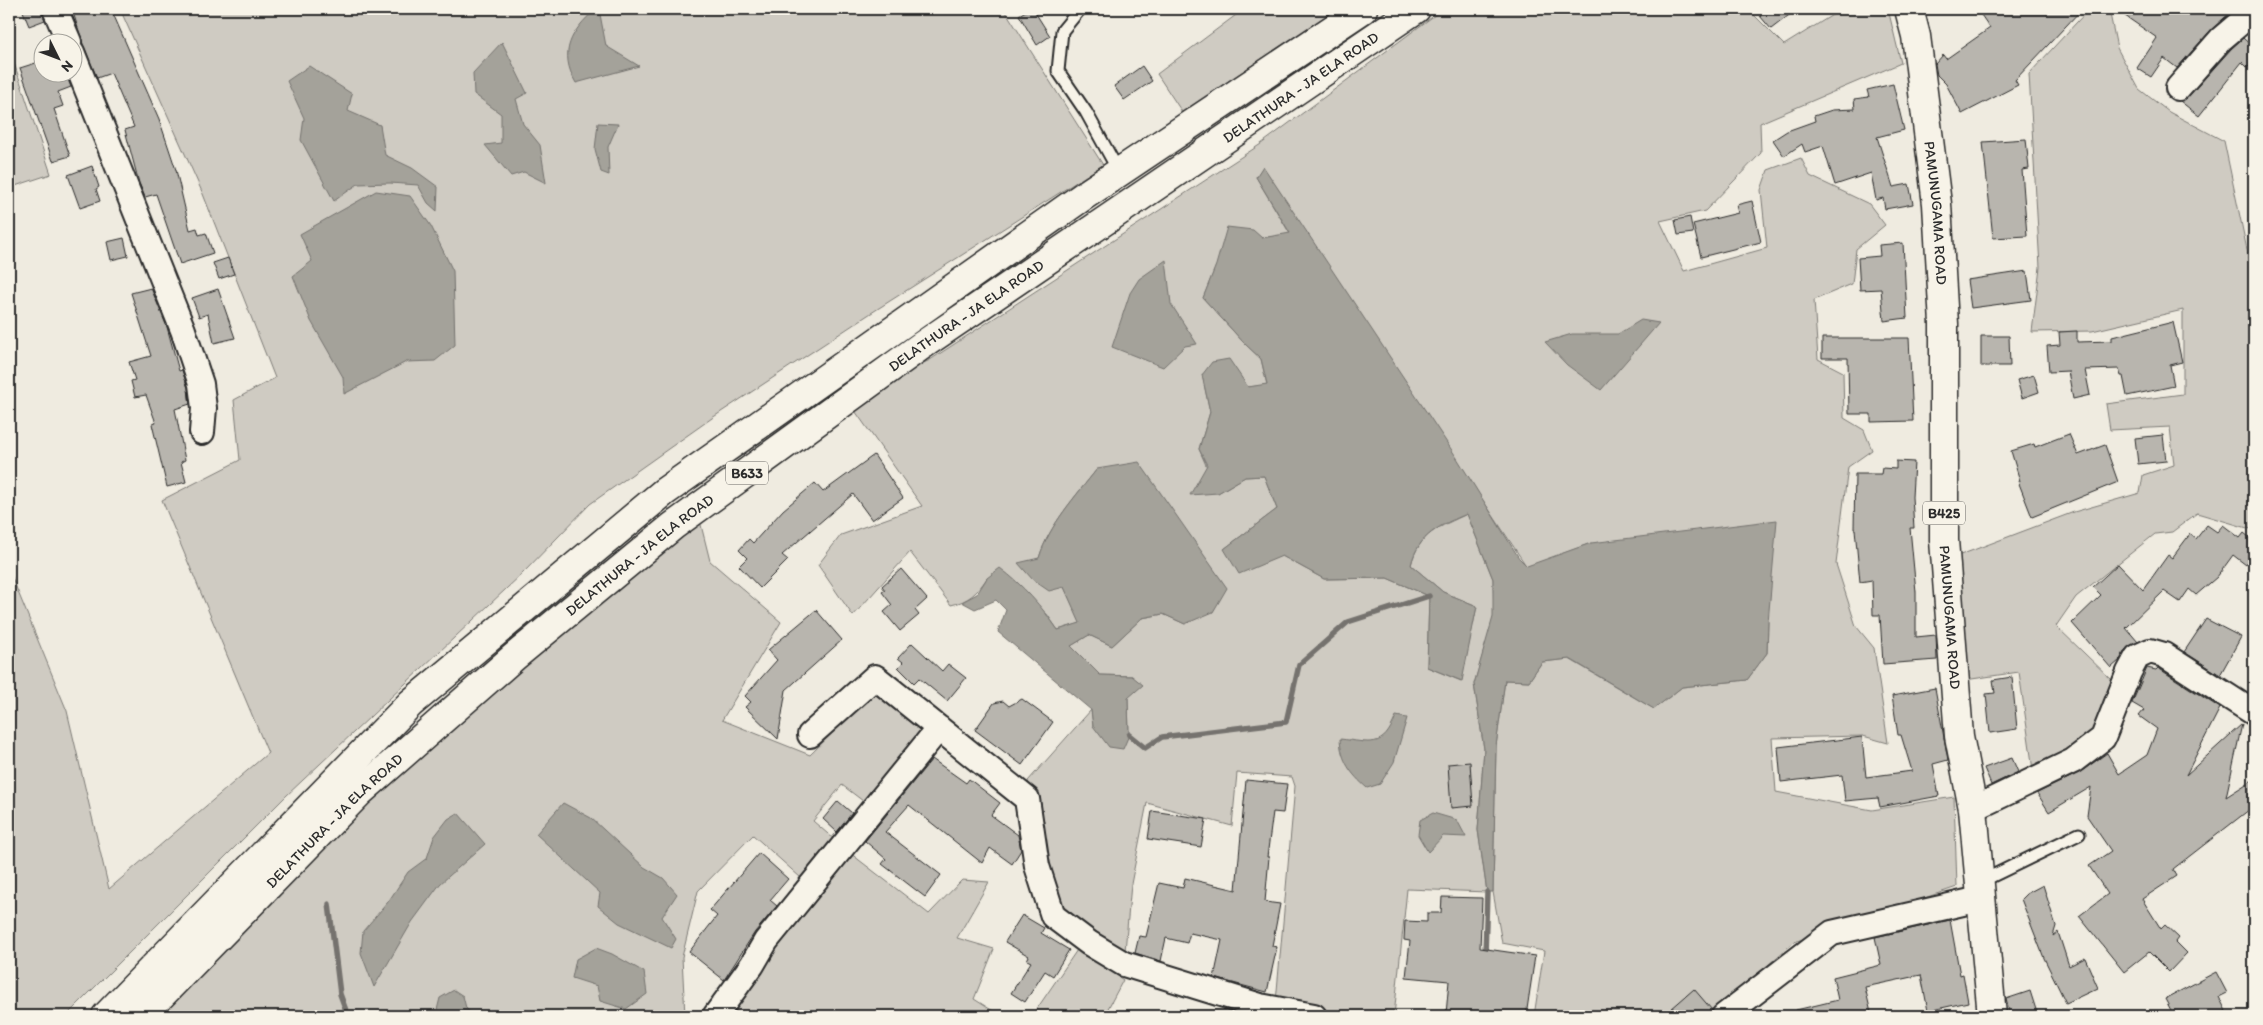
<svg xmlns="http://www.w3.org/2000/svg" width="2263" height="1025" font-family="Itim,sans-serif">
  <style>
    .green { fill: #cfcbc2; stroke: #7d7b76 }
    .water { fill: #a4a29a; stroke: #74726e }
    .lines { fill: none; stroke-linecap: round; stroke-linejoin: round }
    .stream { stroke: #74726e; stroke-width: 5.5 }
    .building { fill: #b8b5ae; stroke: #2b2b2b }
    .service-casing { stroke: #2b2b2b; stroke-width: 15 }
    .minor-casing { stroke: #2b2b2b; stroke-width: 28 }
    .primary-casing { stroke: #2b2b2b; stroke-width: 31 }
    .service { stroke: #f7f3e8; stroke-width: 11 }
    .minor { stroke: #f7f3e8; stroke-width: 24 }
    .primary { stroke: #f7f3e8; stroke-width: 28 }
    .labels { text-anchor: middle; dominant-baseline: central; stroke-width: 5; stroke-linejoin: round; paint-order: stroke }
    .shield { fill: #f7f3e8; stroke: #686764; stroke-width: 1 }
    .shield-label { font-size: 14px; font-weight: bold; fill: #2b2b2b }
    .street-label { font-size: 15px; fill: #2b2b2b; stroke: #f7f3e8 }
  </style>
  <rect width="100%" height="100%" fill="#efebe0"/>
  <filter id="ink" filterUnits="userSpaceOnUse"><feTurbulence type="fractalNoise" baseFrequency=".02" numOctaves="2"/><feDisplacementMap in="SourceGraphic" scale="10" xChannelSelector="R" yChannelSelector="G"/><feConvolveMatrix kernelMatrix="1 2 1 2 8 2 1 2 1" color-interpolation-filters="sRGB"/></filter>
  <g filter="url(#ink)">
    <path class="green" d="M120,9H1009L1006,12L1103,165L868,315L712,418L590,504L523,573L286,796L66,1016H9V570L67,711L109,889L268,753L162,500L240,460L234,400L275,378L203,194Z
      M1244,9H1336L1182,112L1157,74Z
      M1443,9H1748L1784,45L1842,9H1888L1901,63L1760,123L1761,153L1705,211L1660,221L1684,271L1767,248L1761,190L1768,170L1801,158L1810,176L1869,204L1885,225L1856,249L1852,284L1814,300L1818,359L1843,372L1844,418L1864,430L1872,450L1848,467L1836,564L1856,626L1874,648L1888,743L1863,736L1772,738L1776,792L1872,810L1954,797L1957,887L1794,942L1723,1005L1705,1016H1534L1544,951L1502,943L1493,892L1496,746L1505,680L1529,681L1542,662L1569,659L1654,709L1682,687L1747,680L1767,653L1768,622L1591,543L1527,567L1263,167L1256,177L1290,234L1262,238L1216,266L1203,298L1244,343L1261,359L1267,385L1248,387L1202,374L1210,412L1199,449L1218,493L1245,477L1264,476L1277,509L1224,549L1282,556L1324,579L1387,578L1429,596L1427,667L1461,681L1477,606L1443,592L1411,565C1419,533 1440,527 1467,514L1493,579L1494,617L1474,684L1484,749L1478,830L1487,892L1407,889L1394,1016H1358L1276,1002L1295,786L1292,777L1237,773L1232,826L1147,803L1131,884L1125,951L1064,918L1059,907L1045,839L1028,781L1091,710L1093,726L1129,735L1128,698L1132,676L1100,675L1071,646L1089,635L1112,646L1142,618L1163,614L1185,624L1097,469C1076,496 1049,525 1039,558L1064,587L1081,623L1058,630L1047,614L987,578C977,593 969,601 951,605L910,552L853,616L818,565L841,535L922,506L853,408L902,373L930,360L1261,144Z
      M2089,9H2109L2117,48L2139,89L2169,112L2224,141L2254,283V530L2197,513L2172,532L2155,534L2076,597L2056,626L2112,680L2093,735L2033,770L2019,672L1965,680L1955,557L2074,512L2140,493L2143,475L2174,465L2170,427L2110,430L2106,404L2183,394V310L2092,331L2032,332L2040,267L2029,74Z
      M9,48L51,174L9,188Z
      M699,517L710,561L781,622L722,720L810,755L877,689L924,727L863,801L842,785L813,821L850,853L929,914L962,880L989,882L957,938L994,949L974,999L1001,1016H722L820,895L753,835L698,891L682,957L685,1016H159L382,783Z
      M1079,947L1123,980L1104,1016H1032Z"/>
    <path class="water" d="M596,9H599L606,46L639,66L576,83C558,52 571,31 596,9Z
      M502,42L527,93L516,99L523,124L540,145L546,183L524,172L511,176L485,145L501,143V114L474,94L473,73Z
      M309,66L352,94L348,111L380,125L385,155L412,168L438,187L437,211L428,203L418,185L390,183L358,184L334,201L301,140L304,118L287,81Z
      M598,123L618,124L608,147L609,175L601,172L595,149Z
      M1263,166L1457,458L1519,558L1527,566L1591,543L1777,520L1768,622L1767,653L1747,680L1682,687L1654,709L1570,659L1542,662L1529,681L1505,680L1496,746L1493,892H1487L1478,830L1484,749L1474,684L1493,617V579L1467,514C1440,525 1418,535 1411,565L1443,592L1477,606L1462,681L1427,667L1429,596L1387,578L1324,579L1282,556L1239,574L1224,549L1277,509L1264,476L1245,477L1218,493L1190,495L1207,465L1199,449L1210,412L1202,375L1212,362L1229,359L1248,387L1267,384L1261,359L1244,343L1203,298L1216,265L1227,227L1253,230L1262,238L1290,233L1256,177Z
      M376,191L410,196L431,226L453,271L455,345L435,361L406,362L344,394L343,377L311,321L293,276L312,261L300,234Z
      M1166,260L1171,304L1197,344L1185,346L1163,367L1112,347L1130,293L1139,279Z
      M1641,320L1659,323L1601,390L1567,365L1545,342L1572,334H1618Z
      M1139,462L1227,588L1213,612L1185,624L1163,614L1142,618L1112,646L1089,635L1071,646L1100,675L1132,676L1143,685L1128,698L1129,735L1123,749L1109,747L1093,726L1091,710L998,632L1006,610L996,600L975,609L962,602L977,594L987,578L1000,568C1023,585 1042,607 1058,630L1080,623L1064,587L1049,591L1033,580L1018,563L1039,558C1049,525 1076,496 1097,469Z
      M1396,716L1407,718L1394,762L1380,784L1367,788C1351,774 1341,761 1340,739C1371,742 1383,750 1396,716Z
      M563,803L591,818L644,867L663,878L677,894L662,917L676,939L671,948L619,923L598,906L600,893L536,834Z
      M458,813L485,844L440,884L412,922L374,987L361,953L363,931L388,902L408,872L427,858L434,837L448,819Z
      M1433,813L1457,820L1466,837L1443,836L1428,852L1418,835L1420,820Z
      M596,948L612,954L644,972L647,994L626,1009L600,1001L597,986L572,978L576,959Z
      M454,990L463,996L466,1008L473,1016H431L437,1010L440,998Z"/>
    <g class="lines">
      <path class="stream" d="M1129,735L1145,748L1162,737L1286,722L1299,665L1348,622L1429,596
        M329,904L340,994L348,1016
        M1485,954L1487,892"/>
    </g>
    <path class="building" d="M22,9H41L45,20L29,26Z
      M72,9H111L159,119L176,170L190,230L197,228L199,235L206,233L213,253L180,264L156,194L145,197L139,183L125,130L134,127L111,73L97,78L83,44Z
      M1029,9H1033L1050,36L1037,45L1019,15Z
      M1770,9H1797L1771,29L1760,16Z
      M1977,9H2082L2015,80L2018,85L1962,114L1946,84L1937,75L1935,64L1943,55L1946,59L1990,28Z
      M2115,9H2234L2211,30L2177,68L2164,58L2151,77L2137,68L2157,38Z
      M2243,38L2254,48V60L2247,67L2242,62L2199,116L2180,101L2188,97L2231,49Z
      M42,61V72H65L71,87L58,92L63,106L54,109L70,156L53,161L20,68Z
      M1142,66L1152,81L1124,100L1114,86Z
      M1893,84L1904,130L1877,137L1893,187L1909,184L1913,204L1885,209L1883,198L1876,200L1871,173L1835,185L1823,146L1805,152L1802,144L1784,156L1773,140L1787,131L1815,121L1814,116L1832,110L1855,109L1854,99L1869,97L1867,90Z
      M2026,139L2029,169L2022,170L2027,236L1993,238L1983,142Z
      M92,166L99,187L96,189L100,201L80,208L68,175Z
      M1752,201L1761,242L1701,257L1693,224L1738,213L1736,205Z
      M1690,217L1693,233L1678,235L1675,220Z
      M124,238L128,256L111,260L107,242Z
      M1903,243L1907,318L1884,321L1881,289L1860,290L1858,258L1880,256L1879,245Z
      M228,258L234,274L219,279L213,263Z
      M2027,271L2031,300L1971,308L1967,280Z
      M151,288L167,327L179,371L182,370L188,388L190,404L175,409L185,460L181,462L186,482L167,487L152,424L156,423L146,395L135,397L131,381L135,380L129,362L151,356L131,293Z
      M218,289L235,338L214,343L208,314L199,317L192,298Z
      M2173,322L2182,362L2170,365L2174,386L2127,396L2123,376H2121L2119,369L2085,370L2090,395L2073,399L2068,371L2049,372L2047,346L2060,345L2059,332L2077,331V342L2112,341V337Z
      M1981,336H2009L2010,366H1981Z
      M1822,338H1909L1913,421L1871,422V414H1849L1848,358H1822Z
      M2034,375L2039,392L2022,398L2017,380Z
      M2069,434L2078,455L2105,445L2118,482L2032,517L2018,481H2020L2011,451L2034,444L2035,447Z
      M2163,435L2166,461L2138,464L2135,438Z
      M874,455L903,498L872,520L853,494L782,555L788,560L760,588L739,566L747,558L739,550L749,539L753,543L783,510L815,483L823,492Z
      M1896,461L1914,462L1912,497L1914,528H1910L1916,592V637L1936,635L1937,660L1883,664L1880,615H1873L1872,580L1860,582L1855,529H1854L1855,474H1881L1882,468L1896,469Z
      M2207,525L2217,532L2223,525L2240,538L2244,533L2254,541V554L2246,565L2233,555L2217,577L2196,595L2189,589L2180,602L2164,591L2126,628L2138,642L2125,650L2120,660L2111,668L2072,623L2101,595L2093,587L2118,564L2143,590L2168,555L2172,558L2190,534L2196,539Z
      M901,569L927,599L915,610L919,615L900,631L884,612L892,605L882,592L885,590L882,586Z
      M816,610L842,640L786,690L778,739L745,707L751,702L745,696L777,660L768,650Z
      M2206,619L2241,637L2220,675L2184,652Z
      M912,643L942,671L948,664L966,678L947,701L919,678L914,683L898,667L903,662L898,658Z
      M2147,668L2156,670L2158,668L2220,708L2186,775L2242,724L2226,797L2254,779V806L2173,869L2177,876L2142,899L2161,929L2165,925L2179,938L2176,942L2187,953L2169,972L2149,952L2124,972L2079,916L2108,894L2089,866L2111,851L2087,816L2091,787L2049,812L2037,793L2079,773L2107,753L2119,774L2147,755L2157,729L2139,716L2144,710L2132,703Z
      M2012,677L2017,729L1990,733L1986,694L1995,693L1993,680Z
      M1935,688L1948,760L1933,764L1939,796L1880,807L1878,798L1845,801L1842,775L1781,782L1778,747L1862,737L1866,777L1912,771L1901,735H1898L1892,696Z
      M1022,699L1053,722L1022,765L975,730L994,703L1003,701L1009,706Z
      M2012,758L2018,772L1991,785L1984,768Z
      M932,759L966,783L969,779L1000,803L991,815L1018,835L1021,850L1012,864L990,848L982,863L909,805L885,832L941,875L925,897L882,864L886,859L865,841Z
      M1470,762L1473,806L1451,808L1448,764Z
      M1246,780L1287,784L1283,813L1273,812L1267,857H1269L1265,902L1280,904L1272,946L1277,947L1267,992L1214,978L1222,940L1190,933L1187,943L1166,938L1161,961L1135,953L1139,936L1146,937L1159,883L1183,888L1185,878L1236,890Z
      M838,801L852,813L837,832L823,819Z
      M1152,811L1206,819L1201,847L1148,839Z
      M759,853L788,879L770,900L777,906L755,932L724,980L689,952L717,916L710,910Z
      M2043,885L2056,926L2053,936L2058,932L2069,966L2085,958L2098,988L2066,1003L2044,958L2021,899L2026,894Z
      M1442,897L1482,898L1480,948L1535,956L1526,1016L1446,1014L1449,981L1406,977L1410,941L1404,940L1405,921L1427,922V913H1441Z
      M1022,915L1044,928L1041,933L1069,950L1053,976L1045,971L1025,1002L1011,993L1031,962L1027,960L1029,956L1005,942Z
      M1950,920L1960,975L1963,974L1968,1002L1928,1011L1921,975L1865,987L1871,1013L1867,1014V1016H1797L1796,1010L1838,1000L1833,977L1881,965L1875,937Z
      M2216,972L2227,993L2219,997L2226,1011L2216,1016H2174L2165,999Z
      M1694,989L1712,1010L1711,1016H1663Z
      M2030,991L2038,1016H2010L2006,999Z"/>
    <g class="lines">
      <defs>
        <path id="service" d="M1080,9L1062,31L1058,71L1086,112L1119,172
          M1980,882L2079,834"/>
        <path id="minor" d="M55,9L69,42
          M72,52L183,330L201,384L204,408L202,432
          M2178,88L2221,39L2254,11
          M810,735L875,677L1027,799L1037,866L1053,916L1089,943L1124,964L1260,1006L1314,1016
          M1973,809L2073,761L2103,738L2129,672L2137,657L2150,651L2164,655L2254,713
          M715,1016L752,965L766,941L939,728
          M1724,1016L1832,933L1980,899"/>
        <g id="primary">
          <path id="s1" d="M1909,9L1916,36L1937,204L1944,324V540L1959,736L1973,809L1992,1016"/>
          <path d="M106,1016L411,703L664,492L1085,195L1363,9"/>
          <path id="s2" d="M141,1016L360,792L514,657L673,526L921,346L1416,9"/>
        </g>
      </defs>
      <use href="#service" class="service-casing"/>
      <use href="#minor" class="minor-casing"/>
      <use href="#primary" class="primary-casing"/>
      <use href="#service" class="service"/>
      <use href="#minor" class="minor"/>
      <use href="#primary" class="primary"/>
    </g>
  </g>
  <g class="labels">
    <g class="shield">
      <rect x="726" y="461.5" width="42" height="23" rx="4"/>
      <rect x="1923" y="501.5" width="42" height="23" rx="4"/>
    </g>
    <g class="shield-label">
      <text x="747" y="473">B633</text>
      <text x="1944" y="513">B425</text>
    </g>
    <g class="street-label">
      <text stroke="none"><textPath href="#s2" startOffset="1490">DELATHURA - JA ELA ROAD</textPath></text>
      <text stroke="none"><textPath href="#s1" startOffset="206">PAMUNUGAMA ROAD</textPath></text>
      <text stroke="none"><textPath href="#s2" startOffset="1085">DELATHURA - JA ELA ROAD</textPath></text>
      <text stroke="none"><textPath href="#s2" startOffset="680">DELATHURA - JA ELA ROAD</textPath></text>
      <text stroke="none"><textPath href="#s1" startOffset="611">PAMUNUGAMA ROAD</textPath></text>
      <text stroke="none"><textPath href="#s2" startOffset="275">DELATHURA - JA ELA ROAD</textPath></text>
    </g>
  </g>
  <rect width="2263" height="1025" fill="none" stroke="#f7f3e8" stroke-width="30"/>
  <rect x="15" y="15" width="2233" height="995" fill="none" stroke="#2b2b2b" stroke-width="2" filter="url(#ink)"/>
  <g transform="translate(58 58) rotate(132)"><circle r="24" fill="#f7f3e8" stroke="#a5a39c"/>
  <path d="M0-4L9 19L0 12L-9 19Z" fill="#2b2b2b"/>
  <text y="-8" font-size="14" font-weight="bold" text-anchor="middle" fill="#2b2b2b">N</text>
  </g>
</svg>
